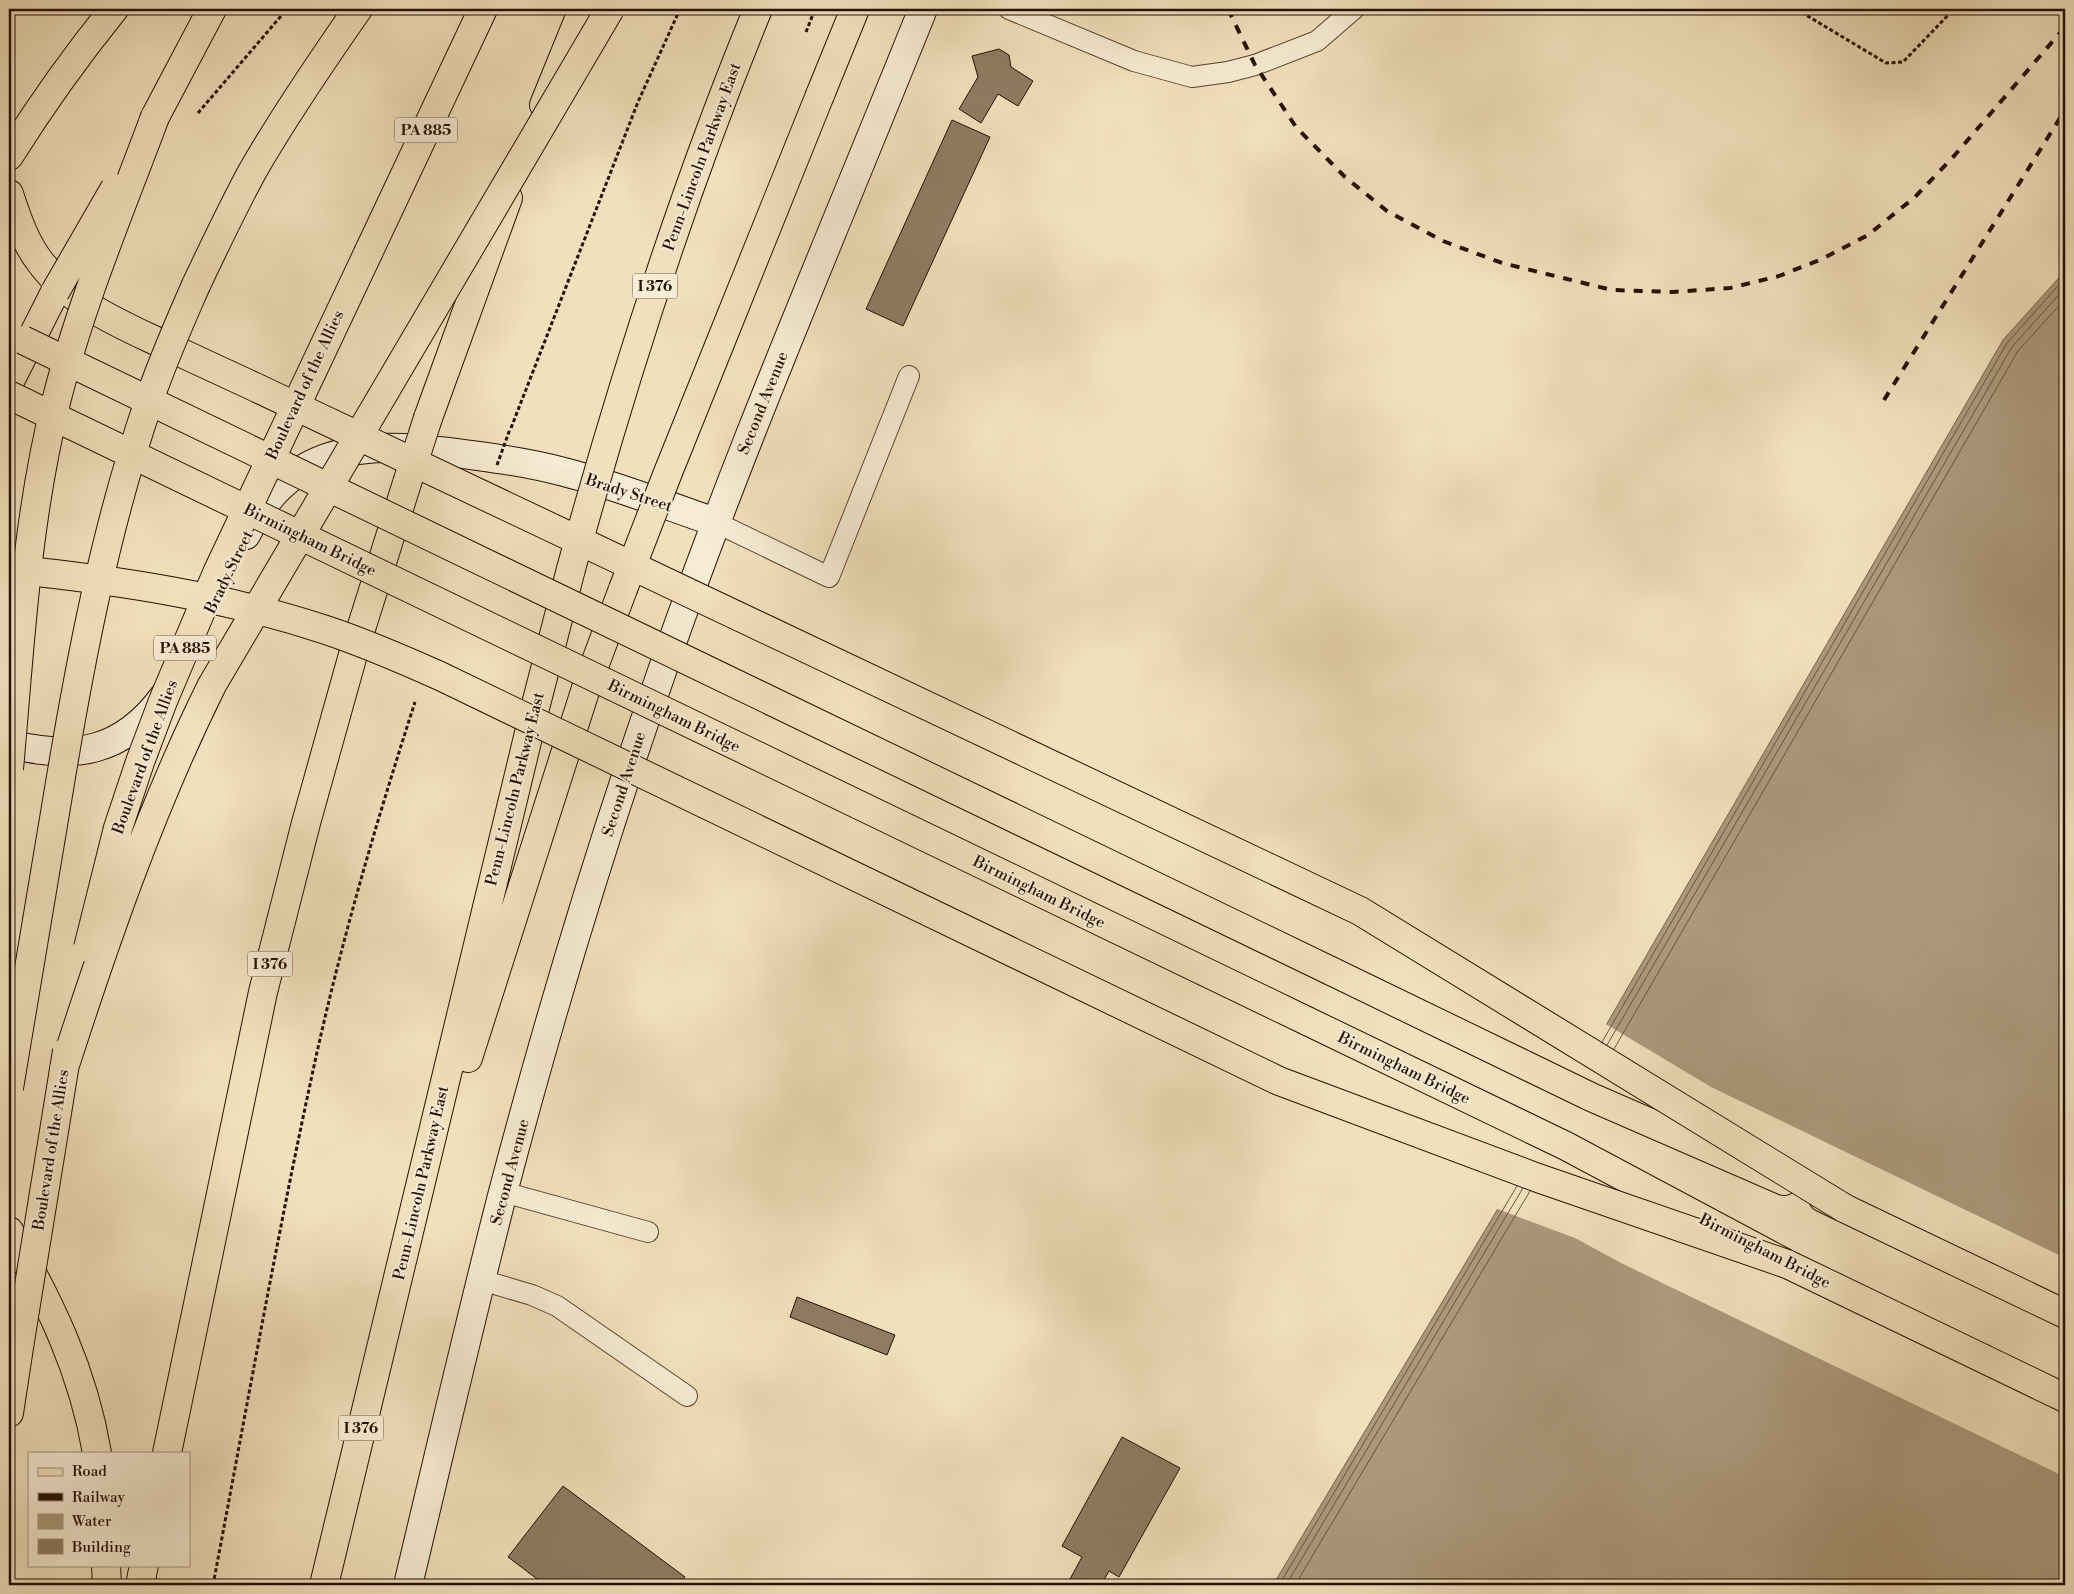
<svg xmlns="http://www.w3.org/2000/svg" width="2074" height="1594" font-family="'Libre Bodoni',serif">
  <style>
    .water { fill: #ac997c; stroke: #76624a }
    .pier { fill: #f1e0bc }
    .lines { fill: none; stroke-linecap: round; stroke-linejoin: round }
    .shore { stroke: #68543e; stroke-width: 1 }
    .building { fill: #8f7c62; stroke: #251000 }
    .lane-casing { stroke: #58442f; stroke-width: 22 }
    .secondary-casing { stroke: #251000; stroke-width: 30 }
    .primary-casing { stroke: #251000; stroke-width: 30 }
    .highway-casing { stroke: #251000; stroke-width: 30 }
    .path { stroke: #251000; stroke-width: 3; stroke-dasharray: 4 2.5; stroke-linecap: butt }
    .lane { stroke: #f6ebd3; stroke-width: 20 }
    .secondary { stroke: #f6ebd3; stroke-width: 28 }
    .primary { stroke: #f1e0bc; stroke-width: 28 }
    .highway { stroke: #f1e0bc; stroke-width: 28 }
    .rail { stroke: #251000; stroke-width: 4; stroke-dasharray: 9 9; stroke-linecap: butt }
    .primary-bridge-casing { stroke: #251000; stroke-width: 30; stroke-linecap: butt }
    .highway-bridge-casing { stroke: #251000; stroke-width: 30; stroke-linecap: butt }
    .path-bridge { stroke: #251000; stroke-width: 3; stroke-dasharray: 4 2.5; stroke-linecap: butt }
    .primary-bridge { stroke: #f1e0bc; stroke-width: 28 }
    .highway-bridge { stroke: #f1e0bc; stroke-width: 28 }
    .labels { text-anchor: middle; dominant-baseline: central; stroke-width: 4; stroke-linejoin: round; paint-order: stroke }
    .shield { fill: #f6ebd3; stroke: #64523f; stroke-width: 1 }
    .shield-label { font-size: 15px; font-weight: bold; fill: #251000 }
    .street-label { font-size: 16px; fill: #251000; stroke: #f6ebd3 }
  </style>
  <rect width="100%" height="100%" fill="#f1e0bc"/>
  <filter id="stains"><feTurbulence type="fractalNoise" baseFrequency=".004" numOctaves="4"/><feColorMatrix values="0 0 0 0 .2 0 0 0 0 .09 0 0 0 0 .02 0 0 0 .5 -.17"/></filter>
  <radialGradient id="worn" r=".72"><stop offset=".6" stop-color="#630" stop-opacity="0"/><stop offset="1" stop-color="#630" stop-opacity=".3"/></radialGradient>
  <path class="water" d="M2065,271V1585H1273L1554,1115L2003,340Z"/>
  <path class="pier" d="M1604,1023L1711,1087L2065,1258V1477L1621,1263L1575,1238L1495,1208Z"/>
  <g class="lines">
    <path class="shore" d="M1602,1042L2007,343L2065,278
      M1607,1045L2012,347L2065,288
      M1614,1049L2018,351L2065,299
      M1279,1585L1517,1186
      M1286,1585L1523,1188
      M1295,1585L1530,1191"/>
  </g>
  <path class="building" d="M999,49L1009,55L1011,67L1033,81L1018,106L998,94L981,123L959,109L978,77L972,56Z
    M952,120L990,137L903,326L866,309Z
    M797,1297L895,1335L887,1355L790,1317Z
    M1122,1437L1180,1468L1119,1577L1109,1571L1101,1585H1083L1070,1579L1082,1557L1062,1546Z
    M563,1486L685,1577L679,1585H545L508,1557Z"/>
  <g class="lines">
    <defs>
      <path id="lane" d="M1009,9L1134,61L1192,77L1228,72L1255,65L1317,41L1354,9
        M715,522L829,577L909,376
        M503,1192L648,1232
        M481,1280L532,1295L557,1306L687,1396"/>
      <path id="secondary" d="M246,535C263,500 291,469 329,457C368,444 408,447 448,452C487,457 526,462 564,472C615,485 665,505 715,522
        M9,744C75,760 122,753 164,696
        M408,1585C439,1455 469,1325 502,1196C548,1021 600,847 660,677C738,451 834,231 923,9"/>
      <path id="primary" d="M9,156C41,105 76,56 114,9
        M9,194C17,218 25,243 41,263C71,303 116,322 160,343C192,358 225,373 257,388
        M1331,971L1591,1097L1784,1181
        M1307,1021L1566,1146L1787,1264L2065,1398
        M1823,1198L2065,1314"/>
      <path id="highway" d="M820,95L855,9
        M544,105L583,9
        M155,117L212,9
        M369,251L483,9
        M196,285C214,247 232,209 252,172C284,116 321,62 358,9
        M9,383L55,292
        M428,418L508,198
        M468,1058L587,685L623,589
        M9,1231C50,1303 83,1370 97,1453
        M9,1413L20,1341
        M167,1453L263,992L306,823L354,651L407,483
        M106,1565L107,1585
        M140,1585L144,1565
        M324,1585L535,708L571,569"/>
    </defs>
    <use href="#lane" class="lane-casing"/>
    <use href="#secondary" class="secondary-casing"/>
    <use href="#primary" class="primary-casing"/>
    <use href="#highway" class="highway-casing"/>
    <path class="path" d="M1796,9L1886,63L1903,62L1954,9
      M806,32L815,9
      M198,113L287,9
      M511,428L638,102L680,9
      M213,1585C245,1417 275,1247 311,1080C338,952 375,826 415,702"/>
    <use href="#lane" class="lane"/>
    <use href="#secondary" class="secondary"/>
    <use href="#primary" class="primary"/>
    <use href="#highway" class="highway"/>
    <path class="rail" d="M1228,9L1255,65L1296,127L1345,177L1387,211L1443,241L1502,263L1612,290L1673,292L1730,288L1779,276L1822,259L1868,235L1915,197L1954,156L2065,27
      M1884,400L2065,110"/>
    <defs>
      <path id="primary-bridge" d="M23,340L1331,971
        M257,388L1360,911L1844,1208
        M9,395L1307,1021
        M9,569C117,580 223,596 326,630C365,643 402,659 440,676L1279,1081L1538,1178L1787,1264"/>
      <path id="highway-bridge" d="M55,292L115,188
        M407,483L428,418
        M571,569C623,379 683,191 758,9
        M623,589L667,475L820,95
        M9,769C20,647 26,522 56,402C80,305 120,211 155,117
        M88,948L118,828L140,762L163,701L217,573L369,251
        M64,1068C106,938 151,808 212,685L610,9
        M9,1088C25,992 41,897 57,801C79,667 104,533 148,404C161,364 179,324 196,285
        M20,1341L67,1051"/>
    </defs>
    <use href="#primary-bridge" class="primary-bridge-casing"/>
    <use href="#highway-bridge" class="highway-bridge-casing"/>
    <path class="path-bridge" d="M497,465L510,429"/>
    <use href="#primary-bridge" class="primary-bridge"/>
    <use href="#highway-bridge" class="highway-bridge"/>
  </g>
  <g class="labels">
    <g class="shield">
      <rect x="395" y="117.5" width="62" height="25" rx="4"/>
      <rect x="632.5" y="273.5" width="45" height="25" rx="4"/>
      <rect x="154" y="635.5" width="62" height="25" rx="4"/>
      <rect x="247.5" y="951.5" width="45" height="25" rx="4"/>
      <rect x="338.5" y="1415.5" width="45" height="25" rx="4"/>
    </g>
    <g class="shield-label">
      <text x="426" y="130">PA 885</text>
      <text x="655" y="286">I 376</text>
      <text x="185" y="648">PA 885</text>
      <text x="270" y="964">I 376</text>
      <text x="361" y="1428">I 376</text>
    </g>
    <g class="street-label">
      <text transform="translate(702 157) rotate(-70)">Penn-Lincoln Parkway East</text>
      <text transform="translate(305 385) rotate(-65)">Boulevard of the Allies</text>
      <text transform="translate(763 403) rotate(-68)">Second Avenue</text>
      <text transform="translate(629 493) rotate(18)">Brady Street</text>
      <text transform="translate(310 540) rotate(26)">Birmingham Bridge</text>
      <text transform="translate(229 572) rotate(-64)">Brady Street</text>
      <text transform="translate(674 716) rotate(26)">Birmingham Bridge</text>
      <text transform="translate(145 757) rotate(-70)">Boulevard of the Allies</text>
      <text transform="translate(624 784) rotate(-72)">Second Avenue</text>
      <text transform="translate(515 789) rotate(-76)">Penn-Lincoln Parkway East</text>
      <text transform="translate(1039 892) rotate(26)">Birmingham Bridge</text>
      <text transform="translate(1404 1068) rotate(26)">Birmingham Bridge</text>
      <text transform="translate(51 1150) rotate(-81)">Boulevard of the Allies</text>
      <text transform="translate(510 1172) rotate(-75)">Second Avenue</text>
      <text transform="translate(421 1183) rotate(-77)">Penn-Lincoln Parkway East</text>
      <text transform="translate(1765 1251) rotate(27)">Birmingham Bridge</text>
    </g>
  </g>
  <rect width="2074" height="1594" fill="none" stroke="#f1e0bc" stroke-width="30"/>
  <rect x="10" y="10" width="2054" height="1574" fill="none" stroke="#251000" stroke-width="2.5"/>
  <rect x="15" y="15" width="2044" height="1564" fill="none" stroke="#251000"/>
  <rect x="28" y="1452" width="162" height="115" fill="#f6ebd3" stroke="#a2937f"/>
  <rect x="38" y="1468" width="25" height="8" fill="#f1e0bc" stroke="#a2937f"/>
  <text x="72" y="1476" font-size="15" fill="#251000">Road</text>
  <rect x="38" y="1493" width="25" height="8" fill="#251000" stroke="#a2937f"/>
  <text x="72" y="1502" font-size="15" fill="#251000">Railway</text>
  <rect x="38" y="1514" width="25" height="15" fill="#ac997c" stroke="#a2937f"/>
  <text x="72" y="1526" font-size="15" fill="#251000">Water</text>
  <rect x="38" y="1539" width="25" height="15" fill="#8f7c62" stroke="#a2937f"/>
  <text x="72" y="1552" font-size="15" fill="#251000">Building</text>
  <rect width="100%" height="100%" filter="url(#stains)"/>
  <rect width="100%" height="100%" fill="url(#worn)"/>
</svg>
